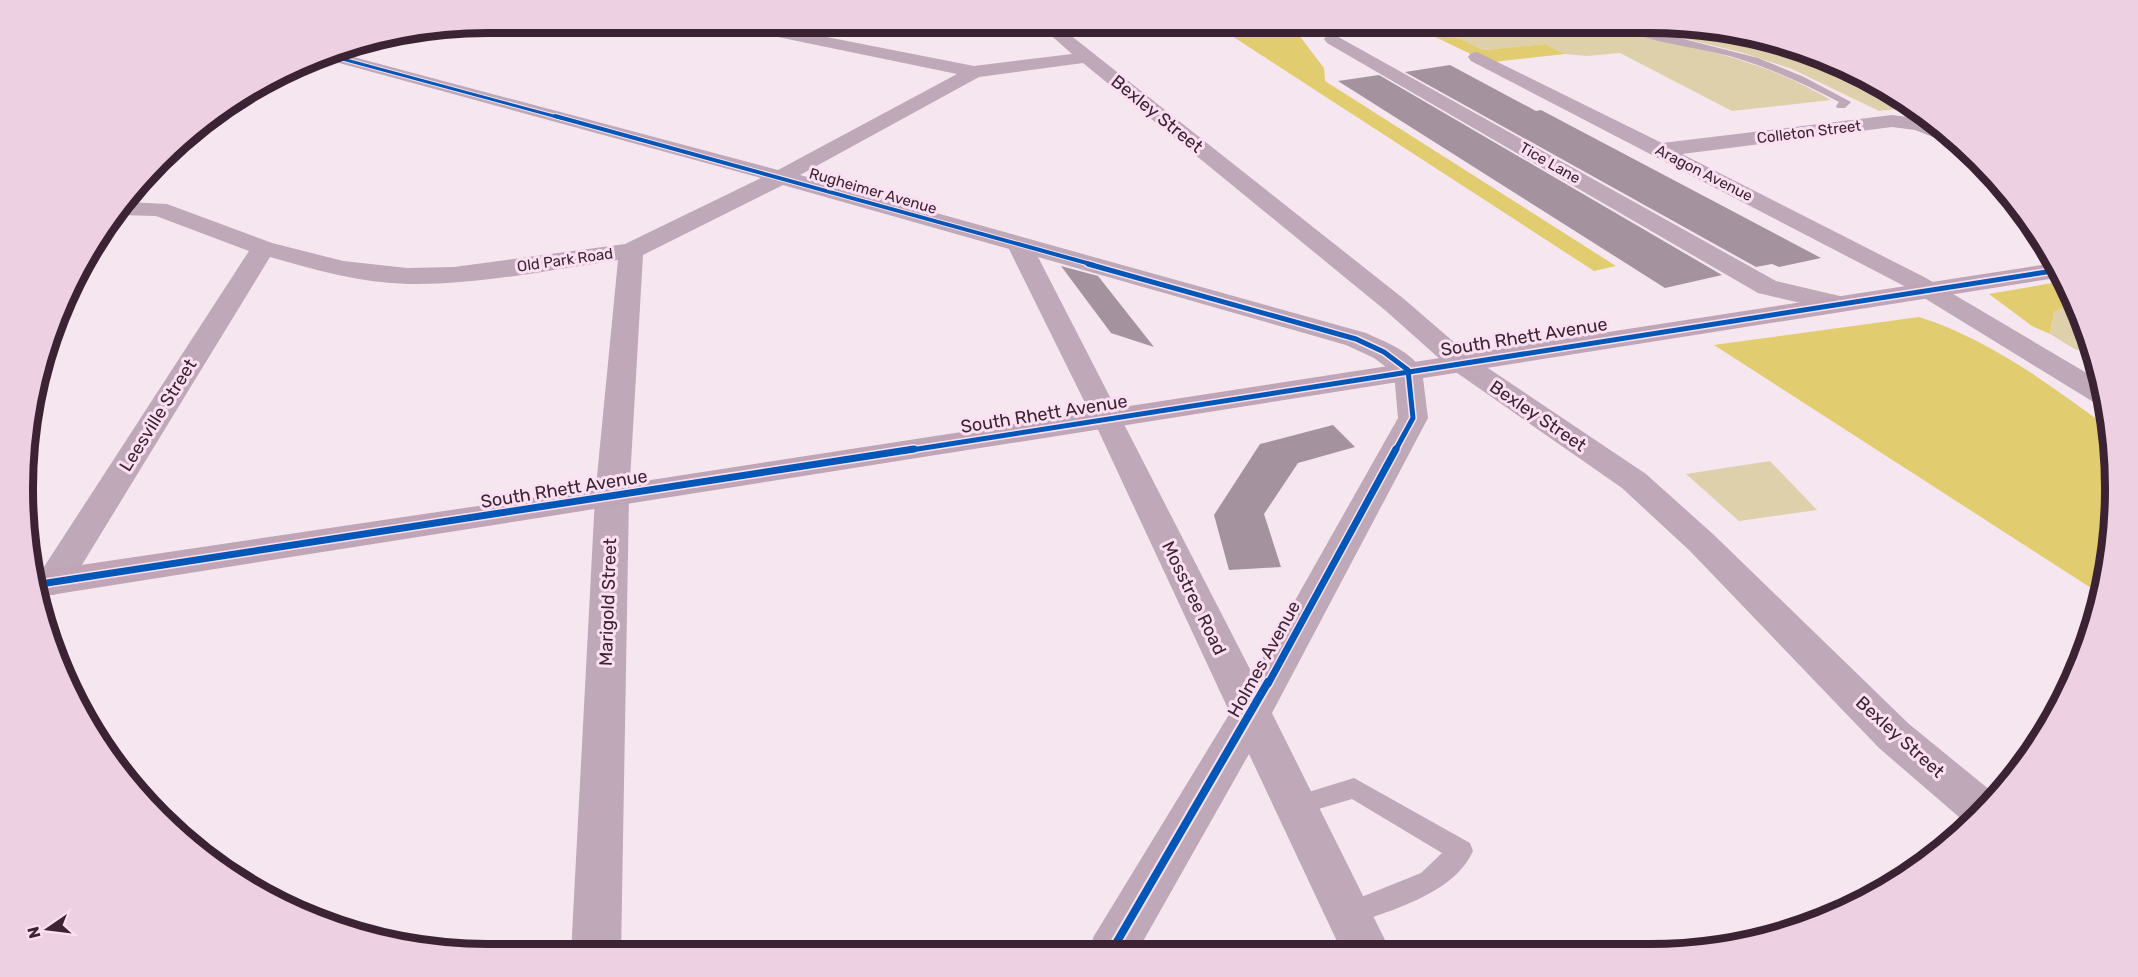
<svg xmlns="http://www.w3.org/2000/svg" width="2138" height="977" font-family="Rubik,sans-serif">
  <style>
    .green { fill: #ded0ab }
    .forest { fill: #e1cc6f }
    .building { fill: #a4929f }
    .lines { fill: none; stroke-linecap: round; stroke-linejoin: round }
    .lane { fill: #bfa8b7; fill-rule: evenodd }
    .street { fill: #bfa8b7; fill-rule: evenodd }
    .secondary { fill: #bfa5b6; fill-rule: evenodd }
    .cycleway-far4-casing { stroke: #fce0f1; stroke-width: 5 }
    .cycleway-far3-casing { stroke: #fce0f1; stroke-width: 6 }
    .cycleway-far2-casing { stroke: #fce0f1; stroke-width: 8 }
    .cycleway-far1-casing { stroke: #fce0f1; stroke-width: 10 }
    .cycleway-casing { stroke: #fce0f1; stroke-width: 12 }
    .cycleway-far4 { stroke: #0057b8; stroke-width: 3 }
    .cycleway-far3 { stroke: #0057b8; stroke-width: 4 }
    .cycleway-far2 { stroke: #0057b8; stroke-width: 5 }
    .cycleway-far1 { stroke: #0057b8; stroke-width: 7 }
    .cycleway { stroke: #0057b8; stroke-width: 8 }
    .labels { text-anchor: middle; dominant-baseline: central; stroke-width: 6; stroke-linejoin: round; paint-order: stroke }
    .far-street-label { font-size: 15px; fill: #3c2334; stroke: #fce0f1 }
    .street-label { font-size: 18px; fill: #3c2334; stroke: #fce0f1 }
    .rim { fill: none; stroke: #3c2334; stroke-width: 8 }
  </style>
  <rect width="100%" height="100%" fill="#f6e6f0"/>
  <path class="green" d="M1425,23H1607C1636,37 1658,39 1690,46C1739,58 1788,74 1831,100L1732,111L1620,53L1587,56L1565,54L1545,44L1484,50Z
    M1651,23L1740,31L1828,58L1916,107L1879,111L1792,69L1740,52L1628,25Z
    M2076,303L2092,349L2076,350L2050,334L2054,312Z
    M1770,461L1817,510L1739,521L1686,474Z"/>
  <path class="forest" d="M1212,23H1307L1300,24L1295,30L1324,68L1325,81L1616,266L1594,271Z
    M1406,23H1425L1484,50L1545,44L1565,54L1493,62L1477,57Z
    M2064,281L2076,303L2054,312L2050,334L2032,326L1989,294Z
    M1919,317C1991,340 2050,385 2110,429C2115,484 2118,542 2102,595L1714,345Z"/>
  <path class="building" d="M1450,65L1536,111L1541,110L1821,258L1779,267L1772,264L1756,267L1405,72Z
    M1379,75L1722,275L1665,288L1338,81Z
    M1061,266L1098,276L1154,347L1111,333Z
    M1333,425L1355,447L1298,463L1264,514L1281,567L1229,570L1214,515L1260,444Z"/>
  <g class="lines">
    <path class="lane" d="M1609,23H1621L1758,58L1804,77L1851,102L1845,108H1837L1836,106L1839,102C1805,84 1770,68 1733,57C1703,48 1631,40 1609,23Z
      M1354,778L1470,843L1473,851C1453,895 1390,910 1348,926L1339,922L1335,914L1339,906L1421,873L1442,853L1352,799L1295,816L1286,813L1283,806L1286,799Z"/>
    <path class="street" d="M726,23H756L974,66L1072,54L1037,23H1055L1404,299L1470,356L1646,474L1714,535L1909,724L1996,795L1966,823L1879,748L1690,551L1622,488L1450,368L1386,311L1083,63L979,77L800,175L1366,333C1386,342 1410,351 1422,370L1428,418L1272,713L1391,952H1342L1249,754L1137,952L1087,953L1094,936L1230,713L1093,419L1009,249L783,185L643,255L629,497L621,954H571L595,497L618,260C549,270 478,285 409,284C361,283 315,270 270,257L66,591L53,595L40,591L35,582L40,573L249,251L156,216L118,215L129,202L167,204L272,243L343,261L407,268L454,267L625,244L761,178L317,57L331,51L778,170L957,74L734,28ZM1038,257L1346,345L1374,358L1394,373L1398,418L1253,675Z
      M1333,34L1776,281L1844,297L1848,303L1844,309L1835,311L1758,293L1327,43L1324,39L1327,35Z
      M1477,52L1662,143L1892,115C1925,119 1935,123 1961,144L1948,143L1915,130L1892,127L1682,154L1926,278L2102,382L2107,406L2095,403L1908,288L1471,61L1468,57L1471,53Z"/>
    <path class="secondary" d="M2055,263L2062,277L38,597L31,573L34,572L612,486Z"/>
    <defs>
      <path id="cycleway-far4" d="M324,54L561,118"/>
      <path id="cycleway-far3" d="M555,116L1094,265"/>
      <path id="cycleway-far2" d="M1088,264L1356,339L1384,352L1408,370L1413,418L1395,451
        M905,451L2059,270"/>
      <path id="cycleway-far1" d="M34,585L914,449
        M1268,684L1396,449"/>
      <path id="cycleway" d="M1111,952L1268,682"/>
    </defs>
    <use href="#cycleway-far4" class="cycleway-far4-casing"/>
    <use href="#cycleway-far3" class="cycleway-far3-casing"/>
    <use href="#cycleway-far2" class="cycleway-far2-casing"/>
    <use href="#cycleway-far1" class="cycleway-far1-casing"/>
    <use href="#cycleway" class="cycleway-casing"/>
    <use href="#cycleway-far4" class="cycleway-far4"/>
    <use href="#cycleway-far3" class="cycleway-far3"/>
    <use href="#cycleway-far2" class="cycleway-far2"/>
    <use href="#cycleway-far1" class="cycleway-far1"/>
    <use href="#cycleway" class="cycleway"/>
  </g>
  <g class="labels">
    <g class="far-street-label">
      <text transform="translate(1809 132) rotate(-7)">Colleton Street</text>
      <text transform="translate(1550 163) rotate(30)">Tice Lane</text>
      <text transform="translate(1704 173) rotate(27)">Aragon Avenue</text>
      <text transform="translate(873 191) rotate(16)">Rugheimer Avenue</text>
      <text transform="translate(565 260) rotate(-8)">Old Park Road</text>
    </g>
    <g class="street-label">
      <text transform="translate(1157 114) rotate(39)">Bexley Street</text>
      <text transform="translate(1524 337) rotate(-9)">South Rhett Avenue</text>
      <text transform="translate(1044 414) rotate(-9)">South Rhett Avenue</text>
      <text transform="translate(158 415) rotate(-58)">Leesville Street</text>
      <text transform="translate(1538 416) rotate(34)">Bexley Street</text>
      <text transform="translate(564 489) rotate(-9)">South Rhett Avenue</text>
      <text transform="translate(1194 598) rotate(64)">Mosstree Road</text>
      <text transform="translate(608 602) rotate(-88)">Marigold Street</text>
      <text transform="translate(1264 659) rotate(-61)">Holmes Avenue</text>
      <text transform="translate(1900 737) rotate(42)">Bexley Street</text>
    </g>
  </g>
  <path d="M0 0H2138V977H0ZM488 33H1650A455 455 0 0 1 2105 488V489A455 455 0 0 1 1650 944H488A455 455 0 0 1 33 489V488A455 455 0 0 1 488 33Z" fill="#edd1e2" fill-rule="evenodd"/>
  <path class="rim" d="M488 33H1650A455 455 0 0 1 2105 488V489A455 455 0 0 1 1650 944H488A455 455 0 0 1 33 489V488A455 455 0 0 1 488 33Z"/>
  <g transform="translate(48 929) rotate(256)" stroke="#fce0f1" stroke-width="4.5" paint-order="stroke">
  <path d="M0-4.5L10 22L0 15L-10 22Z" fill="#3c2334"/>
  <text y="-9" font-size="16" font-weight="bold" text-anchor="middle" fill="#3c2334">N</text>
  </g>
</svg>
